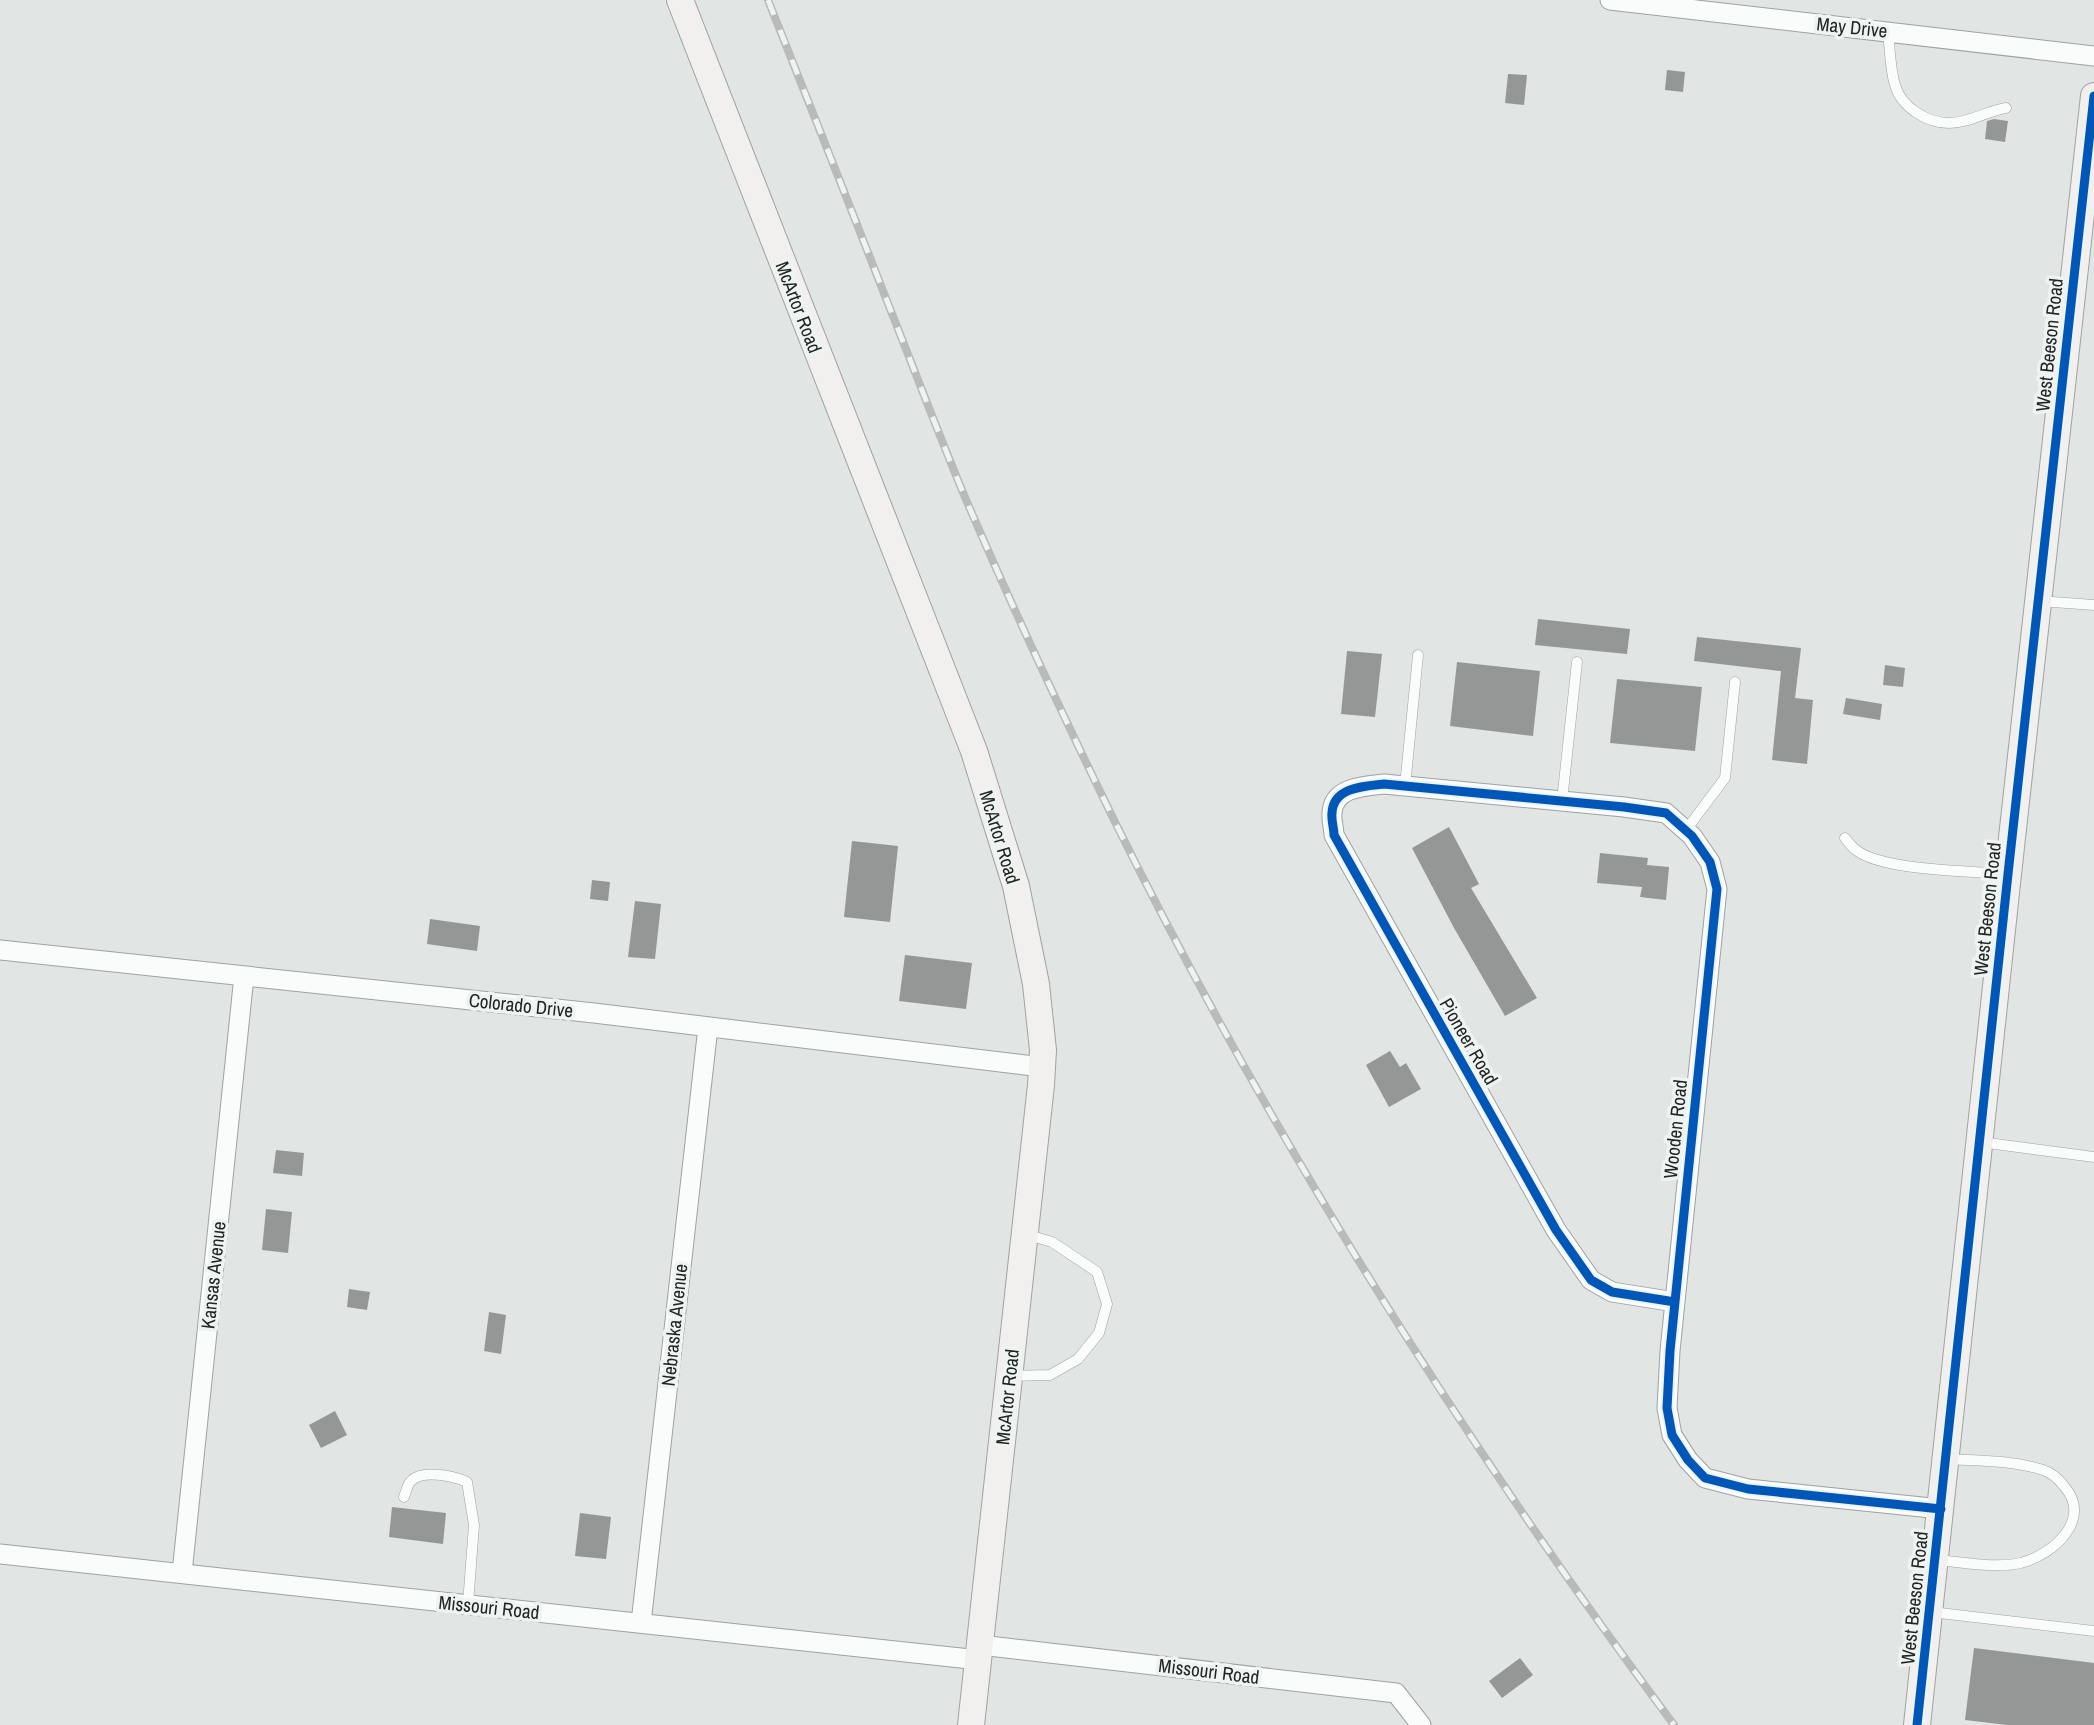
<svg xmlns="http://www.w3.org/2000/svg" width="2094" height="1725" font-family="'Archivo Narrow',sans-serif">
  <style>
    .building { fill: #959796 }
    .lines { fill: none; stroke-linecap: round; stroke-linejoin: round }
    .lane-casing { stroke: #9fa2a1; stroke-width: 11 }
    .street-casing { stroke: #9fa2a1; stroke-width: 21 }
    .secondary-casing { stroke: #9fa2a1; stroke-width: 28 }
    .lane { stroke: #fafbfb; stroke-width: 10 }
    .street { stroke: #fafbfb; stroke-width: 19 }
    .secondary { stroke: #f2efef; stroke-width: 26 }
    .rail-casing { stroke: #b9baba; stroke-width: 8 }
    .rail { stroke: #edf4f2; stroke-width: 5; stroke-dasharray: 16; stroke-linecap: butt }
    .cycleway-casing { stroke: #edf4f2; stroke-width: 13 }
    .cycleway { stroke: #0057b8; stroke-width: 9 }
    .labels { text-anchor: middle; dominant-baseline: central; stroke-width: 7; stroke-linejoin: round; paint-order: stroke }
    .street-label { font-size: 19px; fill: #232524; stroke: #edf4f2 }
  </style>
  <rect width="100%" height="100%" fill="#e1e5e4"/>
  <path class="building" d="M1667,70L1685,72L1683,92L1665,90Z
    M1508,74L1527,75L1524,105L1505,103Z
    M1994,119L2008,121L2005,142L1985,139L1987,121Z
    M1538,619L1630,629L1627,654L1535,645Z
    M1697,637L1801,648L1795,698L1813,700L1807,764L1772,760L1781,671L1694,661Z
    M1347,651L1382,654L1375,717L1341,714Z
    M1457,662L1540,671L1533,736L1450,726Z
    M1885,665L1905,668L1903,687L1883,685Z
    M1617,679L1702,687L1695,751L1610,743Z
    M1846,698L1882,704L1880,720L1843,714Z
    M1449,827L1479,884L1471,888L1537,998L1505,1016L1454,928L1412,848Z
    M852,841L898,846L890,922L844,917Z
    M1600,853L1648,858L1647,865L1669,867L1666,900L1640,897L1642,887L1597,883Z
    M592,880L610,882L608,901L590,899Z
    M635,901L661,904L655,959L628,957Z
    M430,919L480,926L477,951L427,944Z
    M905,955L972,963L966,1009L899,1001Z
    M1390,1051L1400,1067L1406,1063L1421,1089L1389,1107L1366,1065Z
    M276,1150L304,1153L302,1176L273,1173Z
    M266,1209L292,1212L288,1253L262,1250Z
    M349,1289L370,1292L367,1310L347,1307Z
    M489,1312L506,1315L501,1354L484,1351Z
    M335,1411L347,1435L321,1448L309,1425Z
    M392,1507L446,1513L443,1544L389,1537Z
    M580,1513L611,1517L606,1559L575,1556Z
    M1974,1648L2094,1663V1725H2007L1965,1720Z
    M1520,1658L1533,1675L1502,1698L1489,1681Z"/>
  <g class="lines">
    <defs>
      <path id="lane" d="M1888,32C1890,49 1890,69 1895,85C1901,107 1927,123 1949,123C1969,123 1987,111 2006,108
        M2039,601L2094,605
        M1405,786L1418,655
        M1562,801L1577,662
        M1686,830L1725,778L1735,682
        M1845,838C1848,842 1852,847 1856,850C1883,871 1971,871 2007,874
        M1980,1142L2094,1157
        M1010,1376L1050,1375L1078,1359L1099,1333L1107,1304L1097,1272L1052,1242L1025,1234
        M404,1497C406,1492 407,1485 411,1481C422,1469 454,1476 467,1482L474,1525L468,1604
        M1936,1560C1963,1562 1994,1569 2021,1563C2054,1554 2093,1519 2064,1486C2058,1478 2052,1473 2043,1470C2013,1460 1978,1461 1947,1459
        M1931,1612L2094,1631"/>
      <path id="street" d="M1610,0L2094,56
        M0,950L594,1013L1042,1067
        M1675,1302L1612,1292L1591,1280L1556,1230L1334,835C1334,828 1331,820 1332,813C1333,787 1365,786 1384,784L1624,807L1666,813L1692,836L1710,862L1717,889L1670,1351L1667,1408L1672,1435L1688,1460L1705,1478L1748,1489L1941,1509
        M0,1554L979,1660
        M182,1573L244,976
        M641,1623L708,1027
        M980,1645L1396,1693L1421,1725"/>
      <path id="secondary" d="M680,0L974,751L1016,886L1036,984L1043,1050L1041,1085L971,1725
        M1917,1725L2008,874L2094,96"/>
    </defs>
    <use href="#lane" class="lane-casing"/>
    <use href="#street" class="street-casing"/>
    <use href="#secondary" class="secondary-casing"/>
    <use href="#lane" class="lane"/>
    <use href="#street" class="street"/>
    <use href="#secondary" class="secondary"/>
    <defs>
      <path id="rail" d="M768,0C812,110 855,219 898,329C921,387 943,445 967,502C1014,611 1064,718 1116,824C1273,1141 1463,1441 1674,1725"/>
    </defs>
    <use href="#rail" class="rail-casing"/>
    <use href="#rail" class="rail"/>
    <defs>
      <path id="cycleway" d="M1675,1302L1612,1292L1591,1280L1556,1230L1334,835C1334,828 1331,820 1332,813C1333,787 1365,786 1384,784L1624,807L1666,813L1692,836L1710,862L1717,889L1670,1351L1667,1408L1672,1435L1688,1460L1705,1478L1748,1489L1941,1509
        M1917,1725L2008,874L2094,96"/>
    </defs>
    <use href="#cycleway" class="cycleway-casing"/>
    <use href="#cycleway" class="cycleway"/>
  </g>
  <g class="labels">
    <g class="street-label">
      <text transform="translate(1852 27) rotate(6)">May Drive</text>
      <text transform="translate(799 307) rotate(69)">McArtor Road</text>
      <text transform="translate(2049 345) rotate(-84)">West Beeson Road</text>
      <text transform="translate(1000 837) rotate(73)">McArtor Road</text>
      <text transform="translate(1987 909) rotate(-84)">West Beeson Road</text>
      <text transform="translate(521 1005) rotate(6)">Colorado Drive</text>
      <text transform="translate(1469 1041) rotate(60)">Pioneer Road</text>
      <text transform="translate(1675 1129) rotate(-84)">Wooden Road</text>
      <text transform="translate(213 1275) rotate(-84)">Kansas Avenue</text>
      <text transform="translate(674 1325) rotate(-84)">Nebraska Avenue</text>
      <text transform="translate(1007 1397) rotate(-84)">McArtor Road</text>
      <text transform="translate(1914 1598) rotate(-84)">West Beeson Road</text>
      <text transform="translate(489 1607) rotate(6)">Missouri Road</text>
      <text transform="translate(1209 1671) rotate(7)">Missouri Road</text>
    </g>
  </g>
</svg>
